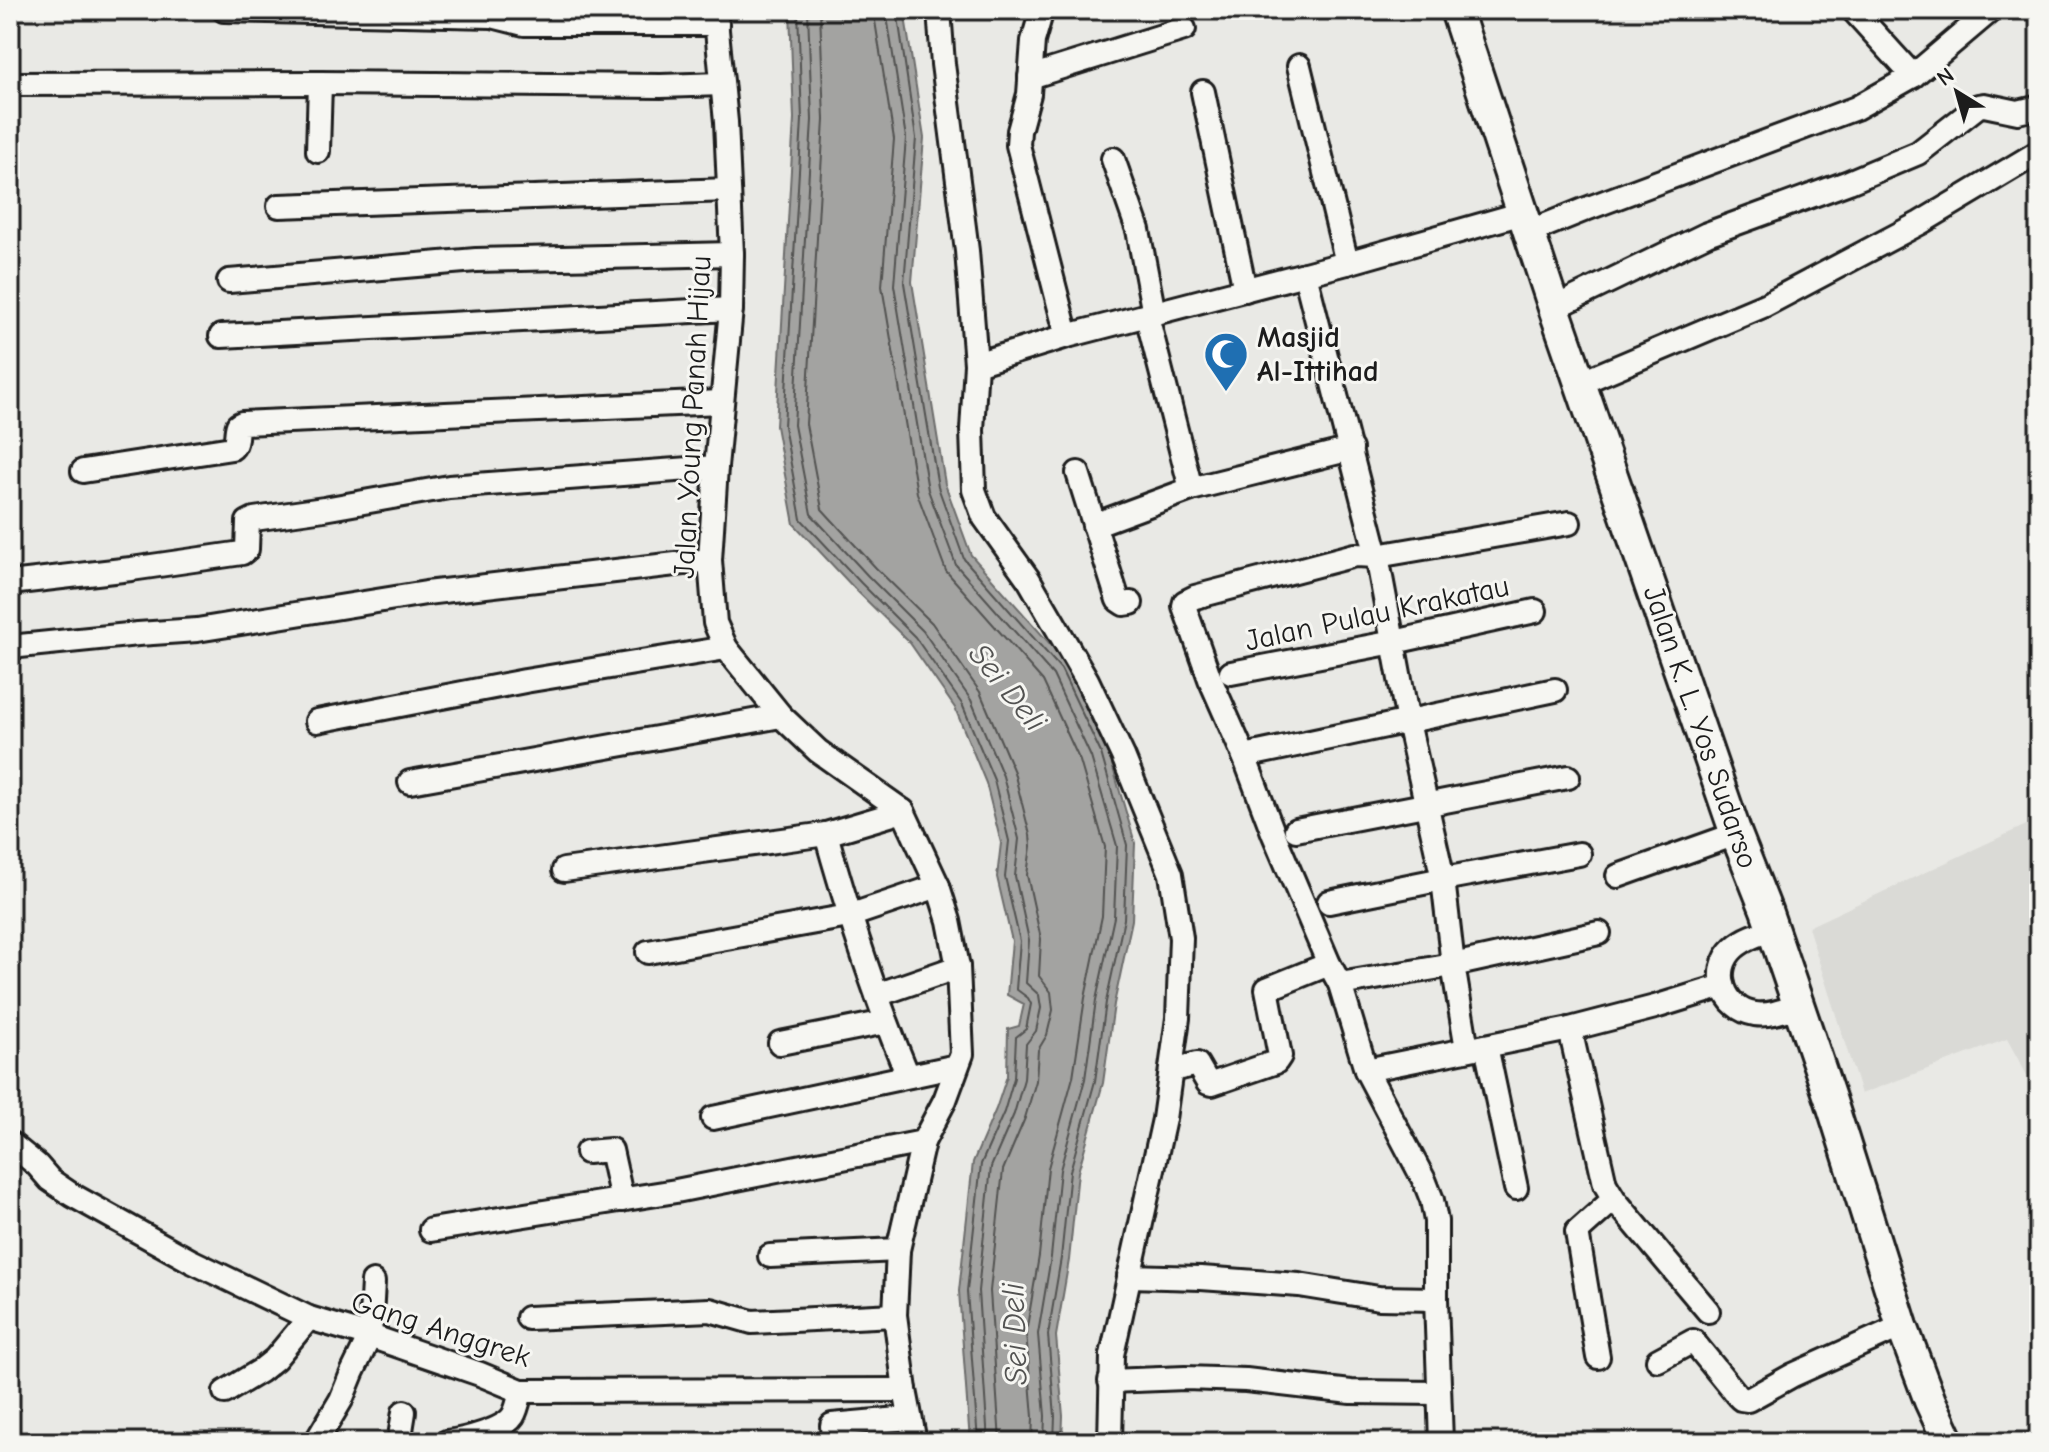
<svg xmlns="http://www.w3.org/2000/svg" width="2049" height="1452" font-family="'Comic Neue',sans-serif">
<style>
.built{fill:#dadad6}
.water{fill:#a3a3a1;stroke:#6d6d6c;stroke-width:2}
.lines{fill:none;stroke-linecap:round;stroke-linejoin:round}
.shore{stroke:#525251;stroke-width:2}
.minor-casing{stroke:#1c1c1c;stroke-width:28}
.highway-casing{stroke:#1c1c1c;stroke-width:36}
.minor{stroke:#f6f6f2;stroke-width:22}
.highway{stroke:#f6f6f2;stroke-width:30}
.labels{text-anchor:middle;stroke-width:6;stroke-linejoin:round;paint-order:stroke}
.poi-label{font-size:30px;font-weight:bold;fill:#1c1c1c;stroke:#f6f6f2;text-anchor:start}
.street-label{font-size:30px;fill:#1c1c1c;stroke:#f6f6f2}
.water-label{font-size:32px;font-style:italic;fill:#525251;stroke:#f6f6f2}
</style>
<rect width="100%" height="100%" fill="#e9e9e5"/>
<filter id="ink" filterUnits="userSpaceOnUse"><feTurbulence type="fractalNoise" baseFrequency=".0125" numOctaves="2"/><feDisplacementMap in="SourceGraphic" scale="16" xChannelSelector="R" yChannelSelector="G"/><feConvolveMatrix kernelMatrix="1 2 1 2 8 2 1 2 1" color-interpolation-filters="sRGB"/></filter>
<g filter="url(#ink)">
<!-- built -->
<polygon class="built" points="2039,819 2039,1097 2007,1039 1861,1094 1808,927"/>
<!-- water -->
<polygon class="water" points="790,10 904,10 924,138 912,282 945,484 971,555 1068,664 1108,751 1135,843 1132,920 1114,1004 1103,1083 1078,1172 1069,1260 1056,1336 1063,1416 1062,1442 970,1442 959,1291 973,1162 996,1109 1007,1076 1008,1029 1019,1026 1024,1004 1007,995 1012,941 997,877 1001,843 986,783 955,708 910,643 855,589 794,524 776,426 794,119"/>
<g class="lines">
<!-- shore -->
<g class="shore">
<polyline points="798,10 802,120 784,426 801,519 861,583 915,637 962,704 994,780 1009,841 1005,877 1020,941 1016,989 1028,998 1031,1004 1026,1029 1016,1037 1014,1078 1004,1112 981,1164 967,1291 978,1442"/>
<polyline points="808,10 812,120 794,425 811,514 868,576 923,631 971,700 1003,776 1019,839 1015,876 1029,940 1026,983 1039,995 1041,1008 1036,1031 1026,1044 1024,1079 1014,1114 991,1167 978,1291 988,1442"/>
<polyline points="820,10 824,120 806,424 822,509 876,568 932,623 980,692 1014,772 1030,835 1031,846 1027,875 1041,939 1039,976 1051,992 1053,1010 1047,1035 1038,1050 1036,1081 1025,1118 1003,1170 990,1291 1000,1442"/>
<polyline points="874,10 875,21 894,139 882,286 917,493 946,571 1043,681 1080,761 1105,847 1102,916 1085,998 1073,1077 1048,1168 1039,1256 1026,1333 1033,1417 1032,1442"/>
<polyline points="886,10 906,138 894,285 928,490 956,565 1053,675 1091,757 1117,846 1114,917 1096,1000 1085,1079 1060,1170 1051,1257 1038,1334 1045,1416 1044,1442"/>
<polyline points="897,10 916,138 904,283 938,487 964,559 1061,669 1101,753 1127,845 1124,919 1106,1002 1095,1081 1070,1171 1061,1258 1048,1335 1055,1416 1054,1442"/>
</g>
<!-- minor casing -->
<g class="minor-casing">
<g id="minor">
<polyline points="224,10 492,16 524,24 717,24"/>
<polyline points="715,10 726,122 732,254 731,309 716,467 710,560 715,623 726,648 781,716 818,751 903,811 938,886 949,921 958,967 962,1054 945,1100 923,1142 898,1250 895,1315 905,1390 915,1442"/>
<polyline points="939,10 943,64 967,251 976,364 972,430 974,490 984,517 1029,580 1087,680 1123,756 1171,874 1181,938 1178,1018 1164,1119 1112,1355 1110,1442"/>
<polyline points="1042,10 1033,41 1029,94 1019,131 1018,145 1067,336"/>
<polyline points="1853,10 1913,76"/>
<polyline points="1299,66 1347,263"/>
<polyline points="1030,77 1184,29"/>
<polyline points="10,84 320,83 661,86 722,84"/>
<polyline points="1203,92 1245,290"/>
<polyline points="318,151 320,83"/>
<polyline points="1113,159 1138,230 1154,314"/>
<polyline points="279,206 729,190"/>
<polyline points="1529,232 1586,209 1856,108 1913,76 1991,10"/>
<polyline points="1305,274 1377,556 1408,722 1443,879 1453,965 1467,1049"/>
<polyline points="229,281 476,260 732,254"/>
<polyline points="1554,308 1707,234 1849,182 1918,153 1978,106 1984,105 2018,112 2039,107"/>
<polyline points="1147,316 1191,489"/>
<polyline points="221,336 731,309"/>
<polyline points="976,364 1067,336 1347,263 1523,213"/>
<polyline points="1580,383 1765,305 1920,223 2037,153"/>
<path d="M83,471l149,-23c6,-6 3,-15 6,-23l4,-2 479,-21"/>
<polyline points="1078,473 1118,600 1124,604 1131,603"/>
<polyline points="1094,525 1191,489 1351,449"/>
<polyline points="10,583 131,569 242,553 247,549 248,522 254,519 324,509 449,487 716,467"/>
<polyline points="10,647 138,634 197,630 426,593 710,560"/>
<polyline points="1231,673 1394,642 1535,611"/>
<polyline points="317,721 525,681 726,648"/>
<polyline points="1244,756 1555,690"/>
<polyline points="410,782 781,716"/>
<polyline points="1296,830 1568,777"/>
<path d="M826,834c23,82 49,163 82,242"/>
<polyline points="564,870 826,834 903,811"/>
<polyline points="1618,876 1736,834"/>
<polyline points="1329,902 1443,879 1579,854"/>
<path d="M1773,930c-14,4 -28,8 -39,18 -24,22 -10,62 21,66 15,2 30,-4 43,-8"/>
<polyline points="648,952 849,916 938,886"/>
<polyline points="1340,984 1453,965 1599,933"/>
<polyline points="877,995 958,967"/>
<polyline points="1570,1029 1605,1184 1614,1199 1708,1311"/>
<polyline points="780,1043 886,1022"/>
<polyline points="1486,1046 1516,1188"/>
<polyline points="1172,1070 1197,1064 1208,1083 1212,1084 1276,1062 1280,1056 1267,989 1329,964"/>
<polyline points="1366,1070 1570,1029 1655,1007 1723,986"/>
<polyline points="713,1118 957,1066"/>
<polyline points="10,1143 37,1165 50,1180 72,1195 191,1261 309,1318 370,1336 480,1374 521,1391 905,1390"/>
<polyline points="587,1152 611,1150 622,1200"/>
<polyline points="431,1230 676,1191 923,1142"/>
<polyline points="770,1256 898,1250"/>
<polyline points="1129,1276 1201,1278 1299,1285 1379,1298 1436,1299"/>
<polyline points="528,1318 710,1310 752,1322 895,1315"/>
<polyline points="1598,1357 1577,1232 1614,1199"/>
<polyline points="1658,1360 1693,1341 1737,1395 1741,1399 1748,1400 1793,1375 1902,1326"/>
<polyline points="1110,1381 1185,1378 1246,1380 1351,1392 1439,1393"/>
<polyline points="225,1392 260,1371 275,1359 309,1318"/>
<polyline points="316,1442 341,1400 352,1373 370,1336 373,1282"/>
<polyline points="402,1442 400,1437 404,1412"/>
<path d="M447,1442c17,-2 57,-12 66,-26 4,-6 6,-17 8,-25"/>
<polyline points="833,1442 832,1425 910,1418"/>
<polyline points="1441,1442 1436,1299 1436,1221 1432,1200 1425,1182 1366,1070 1340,984 1329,964 1274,835 1244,756 1210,679 1184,606 1185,602 1195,597 1355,555 1377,556 1569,523"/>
</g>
</g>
<!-- highway casing -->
<g class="highway-casing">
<polyline id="highway" points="1456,10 1554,308 1684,683 1736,834 1766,910 1830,1098 1902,1326 1930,1401 1949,1442"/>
</g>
<!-- minor -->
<use href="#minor" class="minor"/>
<!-- highway -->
<use href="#highway" class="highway"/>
</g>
</g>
<!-- icons -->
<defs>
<g id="mosque-pin" transform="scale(2.3)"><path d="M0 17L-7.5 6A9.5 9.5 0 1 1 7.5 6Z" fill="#1f6fb2" stroke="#f6f6f2"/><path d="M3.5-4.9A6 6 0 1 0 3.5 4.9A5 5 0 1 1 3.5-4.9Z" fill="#fff"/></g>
</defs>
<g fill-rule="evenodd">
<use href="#mosque-pin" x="1226" y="354"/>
</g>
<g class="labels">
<!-- poi labels -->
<g class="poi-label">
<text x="1257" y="347">Masjid<tspan x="1257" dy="34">Al-Ittihad</tspan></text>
</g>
<!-- street labels -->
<g class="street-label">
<text transform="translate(692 417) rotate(-87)" y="10">Jalan Young Panah Hijau</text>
<text transform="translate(1377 613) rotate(-12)" y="10">Jalan Pulau Krakatau</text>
<text transform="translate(1701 727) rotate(71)" y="10">Jalan K. L. Yos Sudarso</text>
<text transform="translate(441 1329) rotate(18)" y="10">Gang Anggrek</text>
</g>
<!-- water labels -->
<g class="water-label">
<text transform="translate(1008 687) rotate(51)" y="11">Sei Deli</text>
<text transform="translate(1014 1334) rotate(-92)" y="11">Sei Deli</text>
</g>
</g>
<!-- margin -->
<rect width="2049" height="1452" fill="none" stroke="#f6f6f2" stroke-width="40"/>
<rect x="20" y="20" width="2009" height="1412" fill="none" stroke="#1c1c1c" stroke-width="3" filter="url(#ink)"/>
<!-- north arrow -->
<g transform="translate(1957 92) rotate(323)" stroke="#f6f6f2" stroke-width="6" paint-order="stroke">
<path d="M0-6L14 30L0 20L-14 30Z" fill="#1c1c1c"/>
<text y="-12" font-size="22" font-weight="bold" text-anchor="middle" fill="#1c1c1c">N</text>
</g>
</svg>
